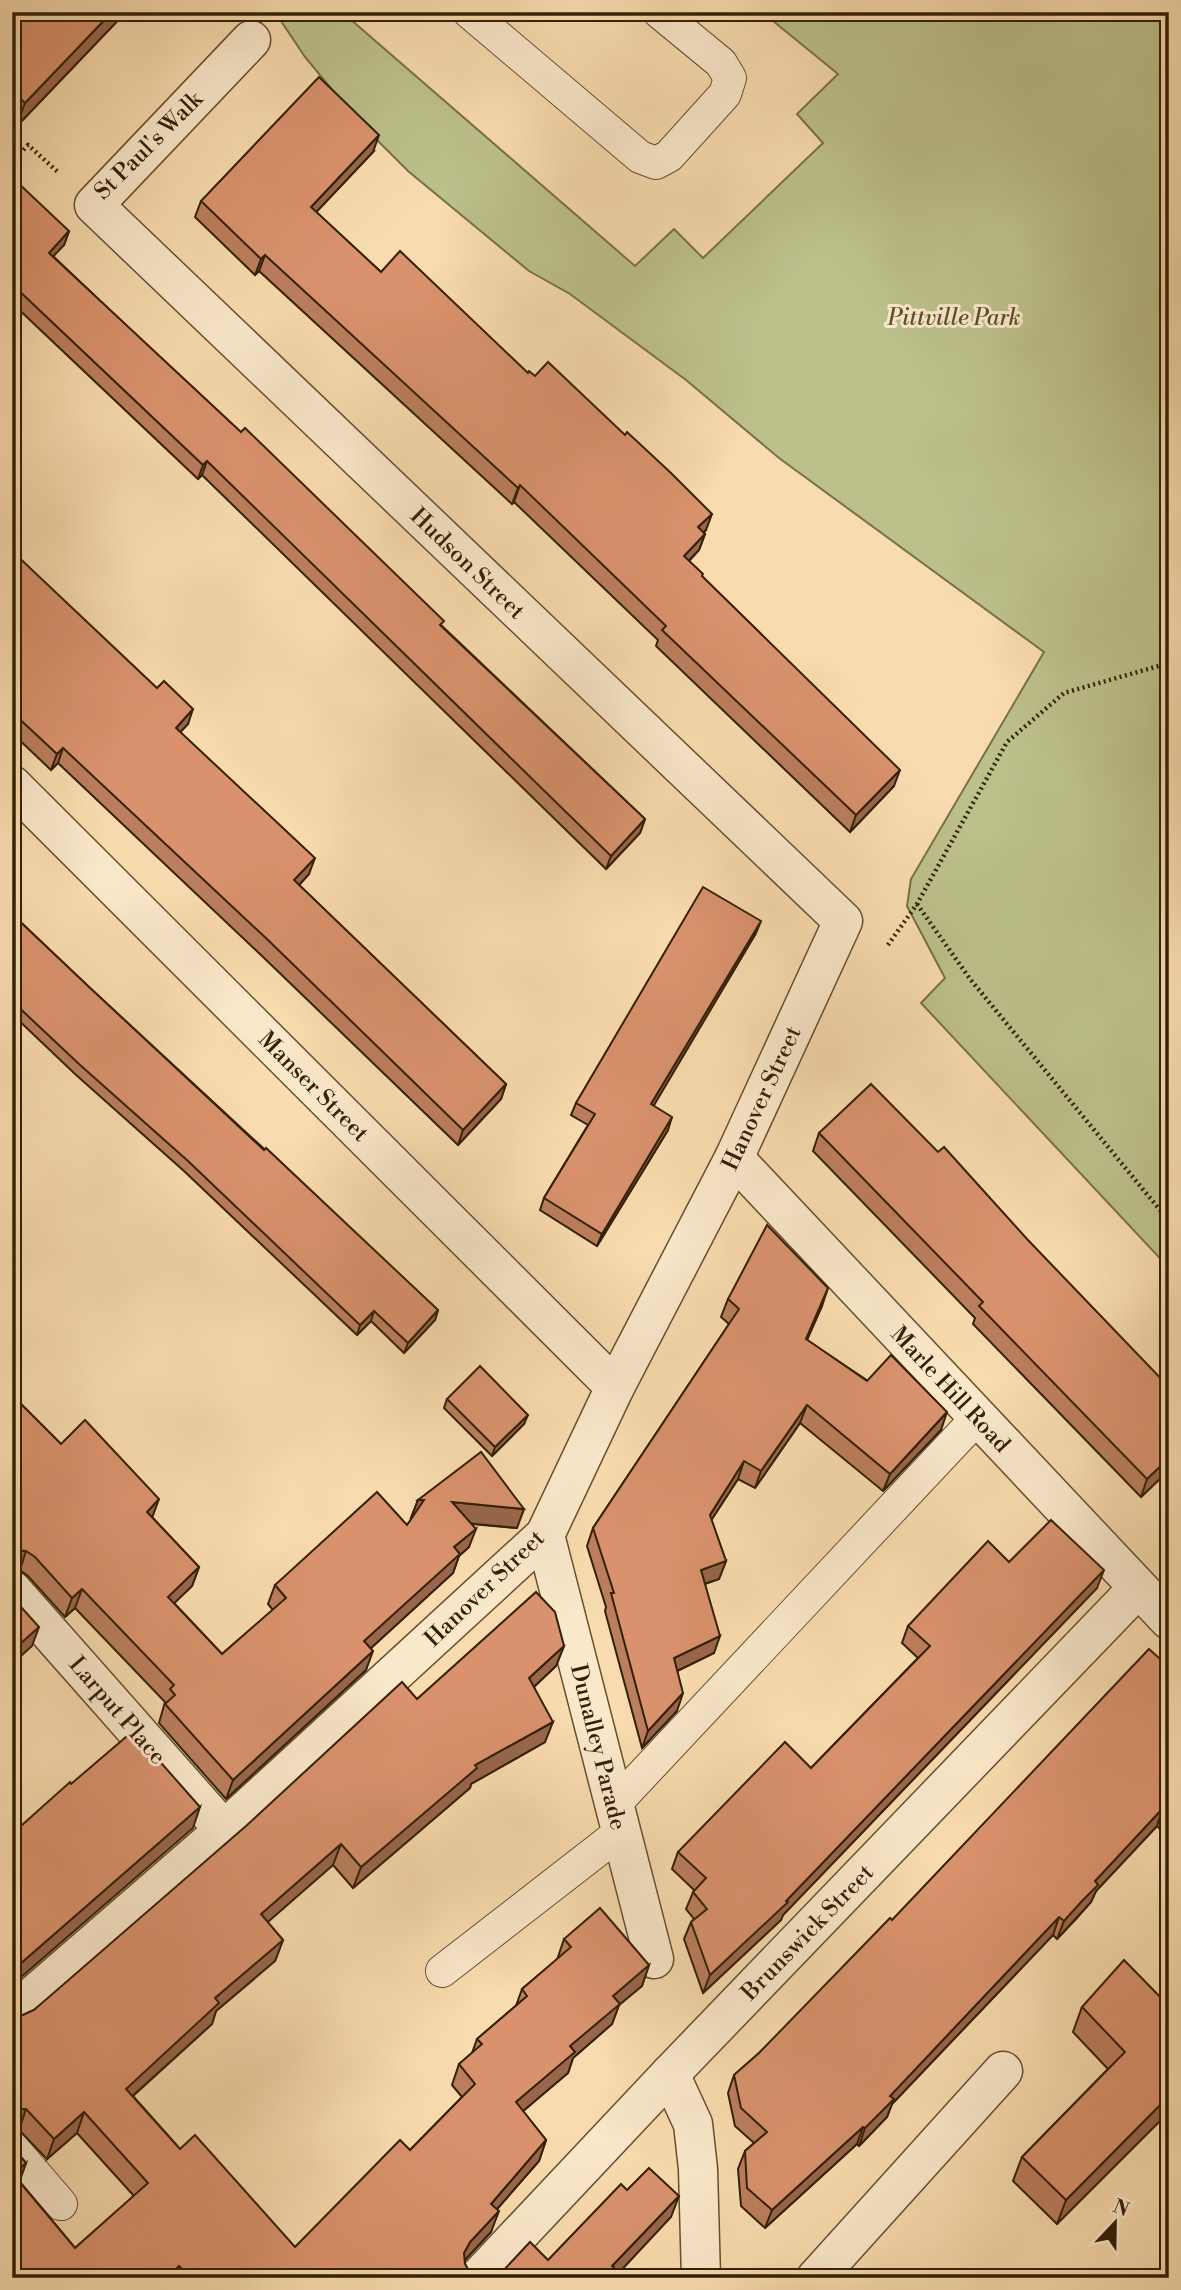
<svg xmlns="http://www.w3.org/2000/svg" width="1181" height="2290" font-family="'Libre Bodoni',serif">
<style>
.green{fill:#bcc08b;stroke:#787048;stroke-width:2}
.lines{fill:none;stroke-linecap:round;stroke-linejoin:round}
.service-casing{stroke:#654f30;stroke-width:34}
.minor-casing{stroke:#654f30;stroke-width:41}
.path{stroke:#342006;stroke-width:4.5;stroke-dasharray:2 3.5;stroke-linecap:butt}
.service{stroke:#fae8ca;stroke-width:32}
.minor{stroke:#fae8ca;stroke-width:38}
.wall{fill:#bb7e5e;stroke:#342006;stroke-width:2}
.shaded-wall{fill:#98664c;stroke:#342006;stroke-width:2}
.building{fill:#d9926d;stroke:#342006;stroke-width:2}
.labels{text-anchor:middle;stroke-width:6;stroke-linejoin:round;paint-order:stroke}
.street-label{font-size:23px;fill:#342006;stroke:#fae8ca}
.park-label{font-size:23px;font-style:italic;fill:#5d502e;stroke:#fae8ca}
</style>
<rect width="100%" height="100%" fill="#f8dbae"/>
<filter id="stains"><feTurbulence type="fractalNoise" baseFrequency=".00286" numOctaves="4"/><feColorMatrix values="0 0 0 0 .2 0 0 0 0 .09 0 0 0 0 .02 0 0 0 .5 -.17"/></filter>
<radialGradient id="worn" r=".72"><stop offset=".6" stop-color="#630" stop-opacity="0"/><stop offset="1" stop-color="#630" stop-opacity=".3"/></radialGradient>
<!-- green -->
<polygon class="green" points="275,12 342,12 635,266 674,229 703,258 823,143 797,114 838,74 762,12 1169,12 1169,1268 921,1003 945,978 907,906 911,879 1044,652 779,458 686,380 570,294 529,271 408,171 358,121 305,57"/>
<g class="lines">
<!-- service casing -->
<g class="service-casing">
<g id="service">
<polyline points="469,12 640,157 656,163 669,156 725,94 730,78 721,63 659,12"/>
<polyline points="614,1805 978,1417"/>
<polyline points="442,1971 621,1832"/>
<polyline points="12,2147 61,2204"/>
</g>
</g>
<!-- minor casing -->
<g class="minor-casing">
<g id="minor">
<polyline points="12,785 615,1387"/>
<polyline points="734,1158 1169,1620"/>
<polyline points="545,1535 654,1959"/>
<polyline points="12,1590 224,1830"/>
<polyline points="12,2014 224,1830 545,1535 615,1387 734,1158 843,921 94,205 251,40"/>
<polyline points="670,2074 693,2124 698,2169 701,2278"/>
<polyline points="478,2278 670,2074 1138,1588"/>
<polyline points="816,2278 1003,2071"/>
</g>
</g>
<!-- path -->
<g class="path">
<polyline points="12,162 28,145 59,173"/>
<polyline points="917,904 970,979 1169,1221"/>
<polyline points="888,945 917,904 1007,742 1064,693 1169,663"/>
</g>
<!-- service -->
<use href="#service" class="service"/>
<!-- minor -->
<use href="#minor" class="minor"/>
</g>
<!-- wall -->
<g class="wall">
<polygon points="12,12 126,12 16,127 12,123"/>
<polygon points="373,152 316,212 381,272 528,373 706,530 704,532 705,534 699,550 689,561 702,577 894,786 850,832 656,646 658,640 514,502 512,504 259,271 255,275 195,217 201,201"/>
<polygon points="12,185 69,231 64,245 53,256 645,819 640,833 606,869 202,475 198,479 12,303"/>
<polygon points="12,551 188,724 180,732 309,874 299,885 506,1084 501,1099 458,1145 262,956 58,763 51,770 12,733"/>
<polygon points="12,914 89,987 438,1310 435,1320 404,1353 371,1321 357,1335 184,1171 75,1074 12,1014"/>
<polygon points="756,933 653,1106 668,1130 597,1246 540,1210 544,1198 588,1125 571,1115 576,1103"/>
<polygon points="819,1133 1169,1470 1141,1497 973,1324 975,1318 813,1151"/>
<polygon points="728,1299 822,1306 807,1340 941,1430 883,1491 800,1423 755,1488 738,1479 711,1520 726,1561 719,1579 705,1584 714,1653 677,1671 677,1711 642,1748 605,1611 606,1607 587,1546 593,1528 729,1324 721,1317"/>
<polygon points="12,1395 61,1444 152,1517 199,1567 192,1586 174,1603 222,1654 273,1610 268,1604 275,1585 407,1525 412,1519 411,1518 418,1500 517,1528 472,1524 469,1547 459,1556 453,1573 371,1648 366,1670 226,1799 159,1723 165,1702 75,1608 65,1617 28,1576 20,1570 12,1569"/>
<polygon points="447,1399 524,1424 492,1456 444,1408"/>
<polygon points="1009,1562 1097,1588 783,1915 781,1920 703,1993 684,1939 691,1922 694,1919 686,1909 694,1890 672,1869 678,1852 811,1768 918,1658 902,1643 908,1626"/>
<polygon points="564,1646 556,1666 534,1687 545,1742 471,1784 470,1788 353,1888 333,1865 267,1922 283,1940 275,1961 216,2011 212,2024 133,2096 180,2149 295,2247 410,2150 462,2097 452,2085 459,2064 472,2053 477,2039 516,2006 522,1989 557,1960 564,1939 649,1965 642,1986 619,2005 612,2024 573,2058 568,2073 523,2111 546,2140 539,2161 497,2209 491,2232 465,2260 465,2264 470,2273 479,2278 12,2278 12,2146 26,2163 19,2181 75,2248 134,2196 77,2133 47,2159 19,2130 23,2015 34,2010 417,1699"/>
<polygon points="1169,1667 1169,1838 1157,1826 1096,1891 1091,1902 1076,1919 1057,1939 1053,1935 892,2104 887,2117 859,2146 857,2144 765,2228 741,2206 738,2169 745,2151 754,2143 735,2126 728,2093 734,2075 759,2053 892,1920"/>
<polygon points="1169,2006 1057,2224 1013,2181 1022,2157 1108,2069 1073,2032 1082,2007"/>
</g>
<!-- shaded-wall -->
<g class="shaded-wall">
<polygon points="112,12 126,12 16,127 25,103"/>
<polygon points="379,135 373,152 305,224 311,207"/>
<polygon points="69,231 64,245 44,266 49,253"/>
<polygon points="265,255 259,271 255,275 261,259"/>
<polygon points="207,461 202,475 198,479 203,465"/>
<polygon points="520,485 514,502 512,504 518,488"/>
<polygon points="712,514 706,530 693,543 698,527"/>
<polygon points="705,534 699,550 678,572 684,556"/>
<polygon points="193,709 188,724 170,743 176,728"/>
<polygon points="63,748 58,763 51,770 57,754"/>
<polygon points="900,770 894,786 850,832 856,815"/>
<polygon points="645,819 640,833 606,869 611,856"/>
<polygon points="315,858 309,874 289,896 294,880"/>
<polygon points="761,921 756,933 647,1117 651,1104"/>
<polygon points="506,1084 501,1099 458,1145 463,1130"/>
<polygon points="672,1117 668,1130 597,1246 602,1234"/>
<polygon points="828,1288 822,1306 799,1357 806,1339"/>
<polygon points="438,1310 435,1320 404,1353 408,1343"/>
<polygon points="374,1311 371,1321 357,1335 360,1325"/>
<polygon points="807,1405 800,1423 755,1488 761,1471"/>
<polygon points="947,1412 941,1430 883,1491 890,1474"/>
<polygon points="528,1415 524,1424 492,1456 495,1447"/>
<polygon points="1169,1458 1169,1470 1141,1497 1147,1479"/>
<polygon points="744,1461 738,1479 703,1533 710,1515"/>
<polygon points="159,1499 152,1518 147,1512"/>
<polygon points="418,1500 424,1500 418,1519 411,1518"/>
<polygon points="452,1502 524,1509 517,1528 445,1521"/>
<polygon points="476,1529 469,1547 459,1556 453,1573 358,1660 364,1641 454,1547"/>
<polygon points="15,1550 26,1551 20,1570 12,1569 12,1551"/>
<polygon points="726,1561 719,1579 695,1587 701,1570"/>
<polygon points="199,1567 192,1586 161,1616 168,1597"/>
<polygon points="1104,1570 1097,1588 783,1915 781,1920 703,1993 710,1975 786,1901"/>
<polygon points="82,1589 75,1608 65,1617 72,1598"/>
<polygon points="39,1627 32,1646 12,1664 12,1651"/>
<polygon points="720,1636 714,1653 667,1676 674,1658"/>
<polygon points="564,1646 556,1666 522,1698 529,1678"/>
<polygon points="373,1651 366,1670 226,1799 233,1780"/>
<polygon points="683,1693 677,1711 642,1748 648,1731"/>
<polygon points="553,1722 545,1742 471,1784 470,1788 353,1888 361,1867 475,1765"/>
<polygon points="200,1807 193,1828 12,1985 12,1971"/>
<polygon points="1163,1808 1157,1826 1096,1891 1091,1902 1057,1939 1064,1921 1095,1881"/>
<polygon points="341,1844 333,1865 253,1935 261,1914"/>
<polygon points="1059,1917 1053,1935 892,2104 887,2117 859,2146 865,2128 890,2096"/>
<polygon points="283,1940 275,1961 216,2011 212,2024 118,2109 126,2089 215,1998"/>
<polygon points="649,1965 642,1986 619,2005 612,2024 573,2058 568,2073 509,2123 516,2102 570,2046 613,1996"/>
<polygon points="1169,2096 1169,2112 1057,2224 1066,2200"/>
<polygon points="15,2109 26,2109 19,2130 12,2129 12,2110"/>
<polygon points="84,2112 77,2133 47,2159 54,2139"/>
<polygon points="863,2127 857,2144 765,2228 772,2210"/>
<polygon points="546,2140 539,2161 484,2224 491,2204"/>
<polygon points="26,2163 19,2183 13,2174"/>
<polygon points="679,2196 671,2217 614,2278 612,2266"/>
<polygon points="499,2211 491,2232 462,2263 464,2253 470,2242"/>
<polygon points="179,2266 175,2278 167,2278"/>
</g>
<!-- building -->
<g class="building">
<polygon points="12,12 112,12 25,103 12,91"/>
<polygon points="319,77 379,135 311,207 381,272 400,251 528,373 529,371 535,376 548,362 625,435 627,432 671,473 712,514 698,527 705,534 684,556 703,574 702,576 900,770 856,815 662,630 666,626 520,485 518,488 265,255 261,259 201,201"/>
<polygon points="16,181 69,231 49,253 241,432 245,428 444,621 440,625 645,819 611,856 207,461 203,465 16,288 12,292 12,185"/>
<polygon points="12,551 157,688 164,681 193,709 176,728 315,858 294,880 506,1084 463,1130 268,940 63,748 57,754 12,712"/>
<polygon points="703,887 761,921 651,1104 672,1117 602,1234 544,1198 595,1114 576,1103"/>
<polygon points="12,914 89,987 264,1150 266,1148 438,1310 408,1343 374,1311 360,1325 188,1161 79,1064 12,1001"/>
<polygon points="871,1084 938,1152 944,1147 1027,1239 1169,1387 1169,1458 1147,1479 979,1306 983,1302 819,1133"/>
<polygon points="767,1225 828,1288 806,1339 867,1381 891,1355 947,1412 890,1474 807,1405 761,1471 744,1461 710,1515 726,1561 701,1570 720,1636 674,1658 683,1693 648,1731 611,1593 614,1593 593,1528 739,1309 728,1299"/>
<polygon points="480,1366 528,1415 495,1447 447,1399"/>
<polygon points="12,1395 61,1444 85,1420 159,1499 147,1512 199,1567 168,1597 222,1654 286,1598 275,1585 377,1492 407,1525 424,1500 418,1500 481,1452 524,1509 452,1502 476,1529 454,1547 460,1554 364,1641 373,1651 233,1780 165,1704 175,1695 170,1689 174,1685 82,1589 72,1598 35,1557 26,1551 15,1550 12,1551 12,1547 21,1539 12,1520"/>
<polygon points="1051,1520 1104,1570 786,1901 788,1902 710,1975 691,1922 707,1909 693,1892 706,1878 678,1852 785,1742 811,1768 930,1646 908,1626 988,1541 1009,1562"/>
<polygon points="536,1592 555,1612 564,1646 529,1678 553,1722 475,1765 477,1768 361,1867 341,1844 261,1914 283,1940 215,1998 219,2003 126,2089 180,2149 195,2135 295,2247 400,2140 410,2150 475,2084 459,2064 482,2044 477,2039 527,1996 522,1989 571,1947 564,1939 600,1908 649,1965 613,1996 620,2004 570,2046 575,2052 516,2102 546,2140 491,2204 499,2211 470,2242 464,2253 465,2264 470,2273 479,2278 426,2278 422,2274 419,2278 191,2278 179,2266 167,2278 12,2278 12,2146 26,2163 13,2174 75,2248 148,2183 84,2112 54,2139 26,2109 15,2109 12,2110 12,2014 23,2015 34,2010 246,1826 402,1682 417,1699"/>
<polygon points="12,1597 39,1627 12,1651"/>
<polygon points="1149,1649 1169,1667 1169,1814 1163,1808 1095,1881 1098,1885 1082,1901 1064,1921 1059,1917 890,2096 894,2099 865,2128 863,2127 772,2210 747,2188 745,2151 767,2132 741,2108 734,2075 759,2053 890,1918 892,1920"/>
<polygon points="133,1731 200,1807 12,1971 12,1834 70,1782 71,1784"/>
<polygon points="1124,1960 1169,2006 1169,2096 1066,2200 1022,2157 1125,2052 1082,2007"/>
<polygon points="649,2168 679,2196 612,2266 625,2278 492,2278 501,2273 530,2242 548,2260 621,2184 627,2190"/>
</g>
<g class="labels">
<!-- street labels -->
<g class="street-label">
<text transform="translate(148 145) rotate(-45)" y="8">St Paul's Walk</text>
<text transform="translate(468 563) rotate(44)" y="8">Hudson Street</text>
<text transform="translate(314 1086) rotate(45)" y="8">Manser Street</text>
<text transform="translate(761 1098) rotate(-65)" y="8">Hanover Street</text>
<text transform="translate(951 1389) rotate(47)" y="8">Marle Hill Road</text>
<text transform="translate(484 1588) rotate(-44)" y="8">Hanover Street</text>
<text transform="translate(118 1710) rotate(49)" y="8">Larput Place</text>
<text transform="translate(599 1747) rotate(76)" y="8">Dunalley Parade</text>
<text transform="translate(807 1932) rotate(-46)" y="8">Brunswick Street</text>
</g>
<!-- park labels -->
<g class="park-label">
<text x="954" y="325">Pittville Park</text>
</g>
</g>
<!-- margin -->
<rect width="1181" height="2290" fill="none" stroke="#f8dbae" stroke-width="42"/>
<rect x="14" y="14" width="1153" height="2262" fill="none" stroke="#342006" stroke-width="3.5"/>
<rect x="21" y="21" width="1139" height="2248" fill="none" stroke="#342006" stroke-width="2"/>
<!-- north arrow -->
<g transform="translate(1115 2223) rotate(22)" stroke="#fae8ca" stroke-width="5" paint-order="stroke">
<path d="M0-5L12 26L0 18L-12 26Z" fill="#342006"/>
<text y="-10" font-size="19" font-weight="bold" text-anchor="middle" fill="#342006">N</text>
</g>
<rect width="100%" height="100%" filter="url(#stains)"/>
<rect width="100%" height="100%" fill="url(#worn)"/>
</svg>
